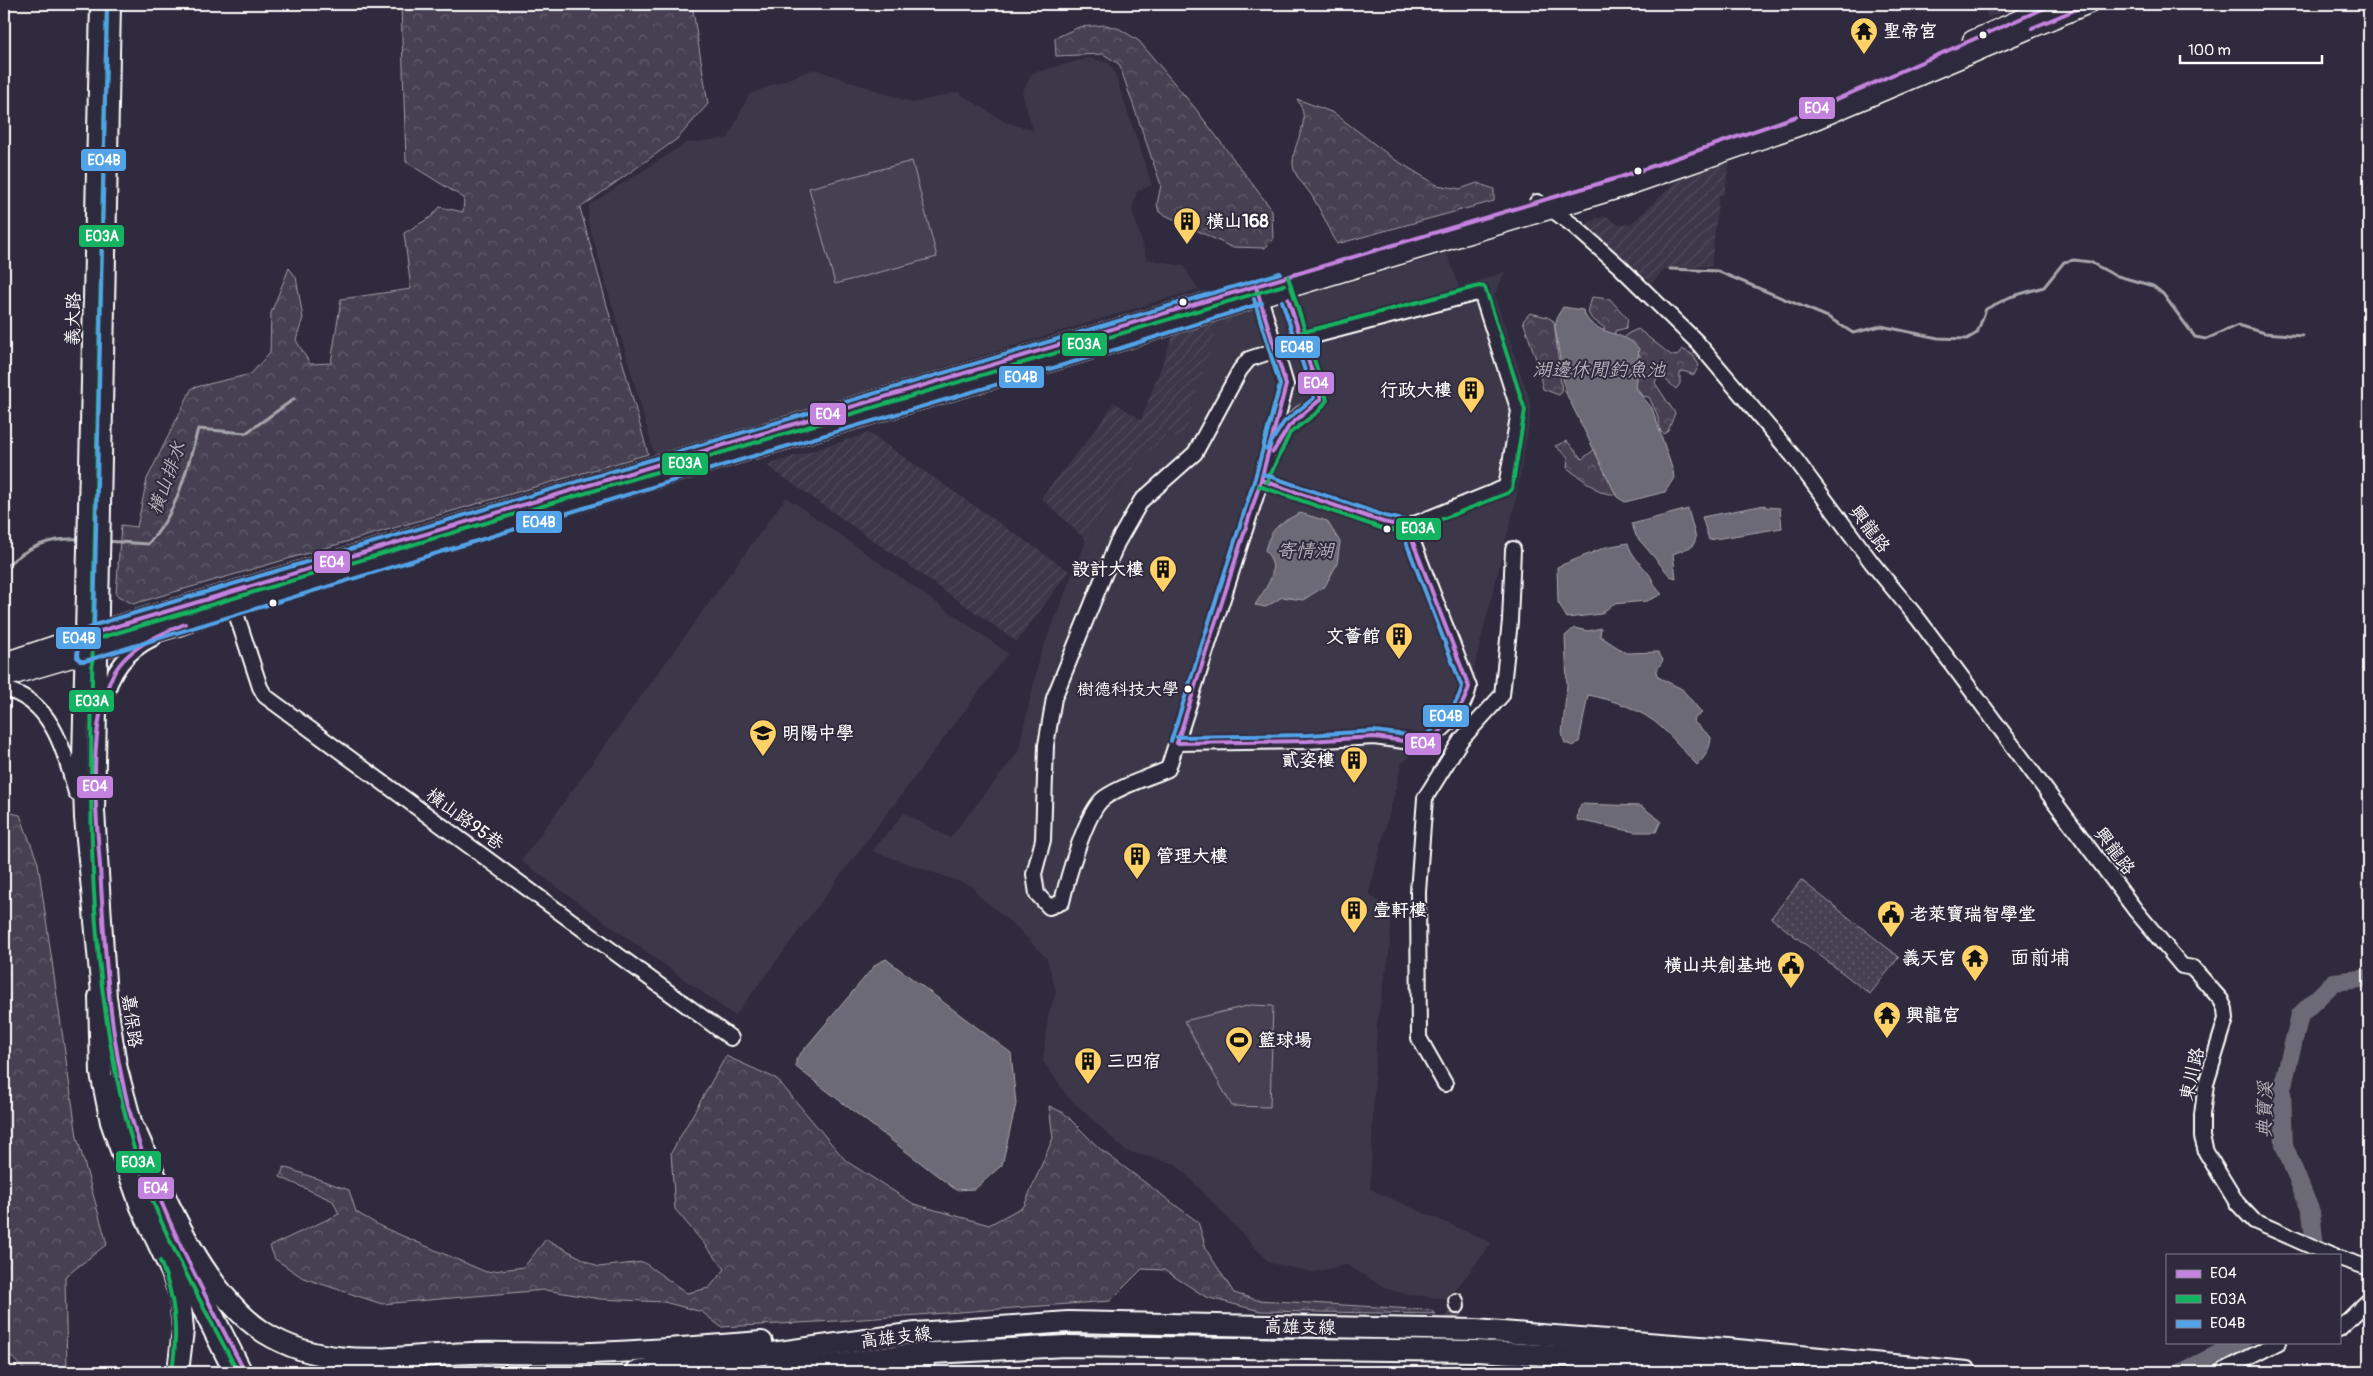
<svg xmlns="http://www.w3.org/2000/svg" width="2373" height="1376" font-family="Pangolin,'LXGW WenKai TC',sans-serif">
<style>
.built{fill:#3c3749}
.industrial{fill:url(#industrial-furrows)}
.grass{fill:url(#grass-dots);stroke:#a2a0a8}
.forest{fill:url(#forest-crowns);stroke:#a2a0a8}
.pitch{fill:#464152;stroke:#a2a0a8}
.water{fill:#6d6a77;stroke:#a7a6ad}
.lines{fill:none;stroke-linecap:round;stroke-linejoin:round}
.stream{stroke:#a7a6ad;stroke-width:3}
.river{stroke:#6d6a77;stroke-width:18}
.minor-tunnel{stroke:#443f50;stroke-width:14;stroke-dasharray:14 7;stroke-linecap:butt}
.minor-casing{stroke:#fff;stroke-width:18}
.major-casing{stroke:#fff;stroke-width:21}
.highway-casing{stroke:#fff;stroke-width:24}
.minor{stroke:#2f2a3d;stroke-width:14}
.major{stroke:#2f2a3d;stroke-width:18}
.highway{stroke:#2f2a3d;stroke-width:20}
.bus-1-casing{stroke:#2f2a3d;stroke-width:8}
.bus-2-casing{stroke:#2f2a3d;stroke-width:8}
.bus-3-casing{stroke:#2f2a3d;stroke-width:8}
.bus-1{stroke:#c483df;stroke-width:4}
.bus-2{stroke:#13b361;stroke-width:4}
.bus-3{stroke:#53a3e8;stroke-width:4}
.bus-dot{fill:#fff;stroke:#2f2a3d;stroke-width:2}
.labels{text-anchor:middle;stroke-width:4;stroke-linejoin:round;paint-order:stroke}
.bus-label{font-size:17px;fill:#fff;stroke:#2f2a3d;text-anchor:end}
.poi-label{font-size:18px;font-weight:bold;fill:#fff;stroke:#2f2a3d;text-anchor:start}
.street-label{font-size:18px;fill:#fff;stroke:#2f2a3d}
.water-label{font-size:19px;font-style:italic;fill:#b6b4bb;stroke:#2f2a3d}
.quarter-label{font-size:20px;fill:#fff;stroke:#2f2a3d}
.line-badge{stroke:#2f2a3d;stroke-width:2}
.badge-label{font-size:14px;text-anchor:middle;font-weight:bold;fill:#fff}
</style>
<defs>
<pattern id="industrial-furrows" width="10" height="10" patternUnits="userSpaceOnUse" patternTransform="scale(1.25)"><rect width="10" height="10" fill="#3c3749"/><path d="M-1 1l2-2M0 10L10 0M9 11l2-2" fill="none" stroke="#504b5b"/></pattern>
<pattern id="grass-dots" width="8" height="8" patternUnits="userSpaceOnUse" patternTransform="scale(1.25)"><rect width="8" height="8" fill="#464152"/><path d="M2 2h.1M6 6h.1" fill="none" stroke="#625e6c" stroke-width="1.8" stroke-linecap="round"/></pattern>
<pattern id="forest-crowns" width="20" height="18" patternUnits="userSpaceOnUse" patternTransform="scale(1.25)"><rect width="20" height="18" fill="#464152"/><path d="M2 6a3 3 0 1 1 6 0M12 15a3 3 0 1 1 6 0" fill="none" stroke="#625e6c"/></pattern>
</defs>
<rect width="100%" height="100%" fill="#2f2a3d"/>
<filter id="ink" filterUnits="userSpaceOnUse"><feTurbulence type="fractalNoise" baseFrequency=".02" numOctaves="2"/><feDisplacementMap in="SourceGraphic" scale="10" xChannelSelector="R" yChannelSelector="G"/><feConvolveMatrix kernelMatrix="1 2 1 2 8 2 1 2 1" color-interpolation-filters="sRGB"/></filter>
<g filter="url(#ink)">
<!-- built -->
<g class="built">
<polygon points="1983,4 2020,4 1988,18"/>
<polygon points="1089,58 1108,63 1114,71 1152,185 1137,191 1132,210 1147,259 1184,266 1198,289 655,456 588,221 589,205 686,143 728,138 749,94 814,69 913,103 958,92 1005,122 1033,130 1022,92 1032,73"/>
<polygon points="1447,253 1459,287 1505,272 1494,295 1532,407 1515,504 1473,672 1451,724 1402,763 1369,893 1392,914 1389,954 1377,1024 1370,1189 1492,1243 1449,1299 1409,1295 1387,1289 1347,1265 1312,1272 1270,1263 1176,1164 1126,1151 1068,1097 1043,1061 1048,1016 1056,992 1047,959 1019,929 978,895 972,886 872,851 904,813 950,838 1018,752 1040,656 1086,540 1138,460 1168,435 1184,441 1193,402 1217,328 1230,322 1230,317"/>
<polygon points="786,497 1008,653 735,1016 521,861"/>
</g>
<!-- industrial -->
<g class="industrial">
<polygon points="1730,162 1724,195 1719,195 1711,266 1665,269 1652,283 1583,227 1597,218 1608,217 1618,225 1631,224 1680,178"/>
<polygon points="1230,317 1230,322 1217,328 1193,402 1184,442 1168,435 1138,460 1086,540 1041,498 1100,424 1114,402 1141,420 1173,335"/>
<polygon points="869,433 1069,571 1017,642 766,465"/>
</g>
<!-- grass -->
<polygon class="grass" points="1801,880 1899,957 1870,994 1771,918"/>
<!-- forest -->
<g class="forest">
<polygon points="401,4 671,4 693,10 708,104 677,139 580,208 648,454 133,604 116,595 121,525 137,527 147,479 192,388 251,374 270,352 271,313 289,268 296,277 303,318 296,340 310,364 331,363 341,299 411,289 404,233 431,217 440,207 463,212 464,198 406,162"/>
<polygon points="1106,25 1120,29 1139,41 1195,108 1272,210 1273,240 1265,248 1231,247 1159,212 1157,204 1161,185 1119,64 1103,54 1056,56 1055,38 1079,27"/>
<path d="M1297,99l37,14 60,46 43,26 23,4 17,-6 17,6v12l-157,43c-8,-16 -16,-33 -25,-48 -7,-11 -20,-21 -19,-34 1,-24 20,-39 4,-63z"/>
<polygon points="1592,297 1610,299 1628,319 1626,328 1615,331 1615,338 1601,335 1605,328 1591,318 1588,312"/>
<polygon points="1530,313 1547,317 1554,321 1562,392 1559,395 1543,389 1536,359 1523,321"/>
<polygon points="1638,329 1671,355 1677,356 1682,349 1692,354 1699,365 1694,375 1683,371 1680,373 1680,384 1676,389 1665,379 1657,377 1655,383 1675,413 1668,431 1664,434 1661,432 1657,414 1649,397 1642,396 1632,380 1634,372 1639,369 1640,355 1624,339 1627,334"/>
<polygon points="1567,441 1582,459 1595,449 1622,496 1600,492 1567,468 1568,457 1555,446"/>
<polygon points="4,811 20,815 38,863 77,1137 107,1244 65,1277 67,1367 88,1372 26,1372 4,1349"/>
<polygon points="726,1056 777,1079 846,1161 914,1204 989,1225 1024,1206 1053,1138 1049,1106 1064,1113 1100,1149 1198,1222 1207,1251 1234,1293 1257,1300 1430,1310 1436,1314 1260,1311 1206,1297 1164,1270 1142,1269 1110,1301 836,1321 721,1327 702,1312 664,1302 600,1299 545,1290 382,1304 303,1278 275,1259 270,1246 339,1214 333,1201 280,1177 284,1167 349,1190 356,1212 382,1227 486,1272 524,1267 546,1239 598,1267 643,1262 687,1293 709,1288 725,1269 675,1209 671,1153"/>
</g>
<!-- pitch -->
<g class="pitch">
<polygon points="912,161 937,257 835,284 809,188"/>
<polygon points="1251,1005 1273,1006 1270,1107 1232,1106 1184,1021"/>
</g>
<!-- water -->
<g class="water">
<path d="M1563,307l20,3c8,27 42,19 56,39l-4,39 17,20 21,63 1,7 -9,14 -40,10 -8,-5 -52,-106 -10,-64 3,-12z"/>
<polygon points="1765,505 1765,507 1780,508 1782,528 1709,540 1702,517"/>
<polygon points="1688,509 1696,538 1693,546 1673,554 1676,578 1670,576 1636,536 1632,524"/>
<path d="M1300,513l27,8 13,21 -3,22 -12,22 -22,14 -21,-3 -16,10 -11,-2c12,-20 27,-34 10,-55 7,-24 14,-26 35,-37z"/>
<path d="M1628,543c3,12 13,21 21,31 5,7 5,13 13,20l-15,7 -34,3 -12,10 -34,4 -9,-16 -1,-35 49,-20z"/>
<path d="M1574,628l14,3 13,-3 -1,8 26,17 32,-1 5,8 -7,12 2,5 24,12 20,24 -7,5 -1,4 17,15c0,10 -6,21 -14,28 -12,-12 -22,-26 -35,-37 -19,-18 -48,-28 -74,-33l-9,47 -6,4 -8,-3 -3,-8 5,-50 -2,-49z"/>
<polygon points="1581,804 1641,806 1661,821 1656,832 1635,832 1577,820 1578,811"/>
<polygon points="886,959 1011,1053 1016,1104 1002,1165 975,1189 956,1190 796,1067 796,1059 876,964"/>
</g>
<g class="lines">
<!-- stream -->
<g class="stream">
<polyline points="1670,269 1717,271 1828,317 1853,333 1881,326 1938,338 1967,339 1977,333 1986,309 2010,297 2044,287 2064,262 2074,260 2090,262 2114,275 2153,286 2163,294 2195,337 2206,339 2238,325 2265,333 2302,336"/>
<path d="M105,541l43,3c29,-30 39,-75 50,-115l48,4 48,-34"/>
<path d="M4,568c23,-21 45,-31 77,-29"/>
</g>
<!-- river -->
<g class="river">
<polyline points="2316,1255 2311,1212 2284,1145 2282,1089 2300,1015 2334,982 2369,978"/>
<polyline points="2182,1372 2242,1342"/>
</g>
<!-- minor-tunnel -->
<polyline class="minor-tunnel" points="1440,1363 1457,1306"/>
<!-- minor casing -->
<g class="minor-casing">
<g id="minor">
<polyline points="98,4 80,760 82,818 100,1004"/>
<polyline points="113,4 97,811 109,997 119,1065 139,1140"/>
<polyline points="1537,202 1551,209 1574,226 1619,266 1697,342 1793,456 1872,563 1919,620 2136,911 2182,966 2193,968 2221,1000 2225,1009 2226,1019 2206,1084 2202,1115 2202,1137 2206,1152 2237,1203 2254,1221 2331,1255"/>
<path d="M1260,297l26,88 -25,95 -93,289c-20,9 -46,16 -64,29 -18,13 -37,82 -42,104l-13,5 -12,-13 -3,-20 9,-34 3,-95 8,-47 63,-155 24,-42 54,-48 45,-83 9,-11 27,-9"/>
<path d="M1274,449c7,-14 15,-26 27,-35 7,-5 15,-7 20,-15l-36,-109"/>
<polyline points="1261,480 1383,522 1407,527 1506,487 1519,411 1481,292 1302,339"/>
<polyline points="231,598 260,687 265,696 731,1038"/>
<path d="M4,689c49,12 60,62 72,104"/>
<path d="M104,703c6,-29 22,-52 50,-65"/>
<path d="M1177,743l131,-2 66,-4 52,7c18,-16 38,-32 43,-57l-62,-160"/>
<polyline points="113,1082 131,1153"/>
<polyline points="1445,1084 1419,1038 1418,892 1425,798 1461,740 1502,695 1510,621 1513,549"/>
<polyline points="182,1248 245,1372"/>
<polyline points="2339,1258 2369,1268"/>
<polyline points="178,1265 231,1372"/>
<polyline points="1456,1301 1457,1306"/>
<polyline points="2339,1329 2369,1300"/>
<polyline points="2221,1372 2279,1342"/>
</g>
</g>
<!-- major casing -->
<g class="major-casing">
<g id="major">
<polyline points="1972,40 2054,4"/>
<polyline points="4,662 100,630 1205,302"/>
<polyline points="4,678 177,627 234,607 745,452 1119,342 1260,297 1622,188 1806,124 2089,4"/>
</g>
</g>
<!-- highway casing -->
<g class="highway-casing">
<g id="highway">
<polyline points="99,997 101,1073 111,1122 141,1207 172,1273 180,1296 183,1330 178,1372"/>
<path d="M136,1132c28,64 68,162 129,201 64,40 136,22 206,20 41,-1 81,2 121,0 57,-2 114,-7 170,-11"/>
<polyline points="635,1372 916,1333 1068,1322 1475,1330 1727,1349 1967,1372"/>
<polyline points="773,1372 914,1354 1065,1346 1476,1351 1721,1365 1784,1372"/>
<polyline points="884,1372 924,1366"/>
</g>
</g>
<!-- minor -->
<use href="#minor" class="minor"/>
<!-- major -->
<use href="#major" class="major"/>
<!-- highway -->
<use href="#highway" class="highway"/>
<!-- bus-1 casing -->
<g class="bus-1-casing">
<g id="bus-1">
<polyline points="2032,28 2089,4"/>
<polyline points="1273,452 1289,426 1321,399 1288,299"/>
<polyline points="1261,480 1383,522 1407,527"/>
<path d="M185,624c-28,11 -61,25 -74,55 -24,54 -15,129 -11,187 5,89 9,181 36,267 26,84 69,162 109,239"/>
<polyline points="84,636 1621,177 1803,114 2054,4"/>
<path d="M1177,743l131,-2 66,-4 52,7c19,-17 36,-32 43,-57l-62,-160"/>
<polyline points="1177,743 1261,480 1286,385 1256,287"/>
</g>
</g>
<!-- bus-2 casing -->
<g class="bus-2-casing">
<g id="bus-2">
<path d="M107,4c-4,192 -9,383 -13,575 -3,184 -13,371 35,551 22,86 68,164 109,242"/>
<polyline points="1257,309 1280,385 1264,444"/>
<polyline points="1267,482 1290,433 1319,411 1327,400 1288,277"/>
<polyline points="1259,486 1381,528 1407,533 1508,493 1512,489 1525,410 1485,287 1479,286 1300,333"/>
<polyline points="86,642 1284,285"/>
<path d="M160,1261c16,37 18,71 12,110"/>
</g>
</g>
<!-- bus-3 casing -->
<g class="bus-3-casing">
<g id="bus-3">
<polyline points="1262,303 1121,348 747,458 85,661 80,661 77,657 79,633 98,624 1280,273"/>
<polyline points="1267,449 1284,422 1314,398 1282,301"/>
<polyline points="1263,474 1385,516 1408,521"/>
<polyline points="94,630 107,4"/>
<path d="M1177,737l131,-2 66,-4 50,6c16,-14 32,-28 38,-50l-61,-158"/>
<polyline points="1171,741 1255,478 1280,385 1254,299"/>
</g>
</g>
<!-- bus-1 -->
<use href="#bus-1" class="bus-1"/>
<!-- bus-2 -->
<use href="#bus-2" class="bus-2"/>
<!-- bus-3 -->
<use href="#bus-3" class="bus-3"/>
</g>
</g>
<!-- icons -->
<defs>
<g id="temple-pin" transform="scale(1.4375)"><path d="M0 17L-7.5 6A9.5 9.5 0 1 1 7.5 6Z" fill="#ffd166" stroke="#2f2a3d"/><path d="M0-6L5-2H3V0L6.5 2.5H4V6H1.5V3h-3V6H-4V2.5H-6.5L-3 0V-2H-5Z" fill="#111"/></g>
<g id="building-pin" transform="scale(1.4375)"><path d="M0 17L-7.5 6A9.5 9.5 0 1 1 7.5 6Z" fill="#ffd166" stroke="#2f2a3d"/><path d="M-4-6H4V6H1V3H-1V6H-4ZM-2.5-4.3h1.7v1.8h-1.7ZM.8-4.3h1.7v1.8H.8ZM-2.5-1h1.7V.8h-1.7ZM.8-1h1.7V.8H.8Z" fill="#111"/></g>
<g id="school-pin" transform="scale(1.4375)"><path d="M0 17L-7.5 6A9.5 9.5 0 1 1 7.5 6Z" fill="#ffd166" stroke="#2f2a3d"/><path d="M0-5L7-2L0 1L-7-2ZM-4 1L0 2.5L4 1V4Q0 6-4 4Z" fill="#111"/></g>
<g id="civic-pin" transform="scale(1.4375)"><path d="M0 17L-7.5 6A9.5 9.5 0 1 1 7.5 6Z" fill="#ffd166" stroke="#2f2a3d"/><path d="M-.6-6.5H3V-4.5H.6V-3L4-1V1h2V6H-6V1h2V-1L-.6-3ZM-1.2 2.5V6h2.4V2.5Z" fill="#111"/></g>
<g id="stadium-pin" transform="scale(1.4375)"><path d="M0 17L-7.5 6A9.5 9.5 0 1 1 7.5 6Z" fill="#ffd166" stroke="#2f2a3d"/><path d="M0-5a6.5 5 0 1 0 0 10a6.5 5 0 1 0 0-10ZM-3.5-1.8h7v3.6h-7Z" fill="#111"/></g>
</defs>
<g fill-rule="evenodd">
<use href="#temple-pin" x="1864" y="31"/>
<use href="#building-pin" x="1187" y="221"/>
<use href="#building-pin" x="1471" y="390"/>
<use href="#building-pin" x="1163" y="569"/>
<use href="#building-pin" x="1399" y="636"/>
<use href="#school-pin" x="763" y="733"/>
<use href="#building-pin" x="1354" y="760"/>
<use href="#building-pin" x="1137" y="856"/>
<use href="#building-pin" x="1354" y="910"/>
<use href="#civic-pin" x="1891" y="914"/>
<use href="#temple-pin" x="1975" y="958"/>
<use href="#civic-pin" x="1791" y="965"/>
<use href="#temple-pin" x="1887" y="1015"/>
<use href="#stadium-pin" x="1239" y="1040"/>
<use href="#building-pin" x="1088" y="1061"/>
</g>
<!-- markers -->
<g class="bus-dot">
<circle cx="1983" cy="35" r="4.5"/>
<circle cx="1638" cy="171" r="4.5"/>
<circle cx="1183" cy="302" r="4.5"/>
<circle cx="1387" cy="529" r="4.5"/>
<circle cx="273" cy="603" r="4.5"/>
<circle cx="1188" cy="689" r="4.5"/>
</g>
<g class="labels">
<!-- bus labels -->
<g class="bus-label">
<text x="1179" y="695">樹德科技大學</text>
</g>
<!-- poi labels -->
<g class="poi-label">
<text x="1883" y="37">聖帝宮</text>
<text x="1206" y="227">橫山168</text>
<text x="1452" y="396" text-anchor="end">行政大樓</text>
<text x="1144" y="575" text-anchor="end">設計大樓</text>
<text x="1380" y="642" text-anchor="end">文薈館</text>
<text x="782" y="739">明陽中學</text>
<text x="1335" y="766" text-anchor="end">貳姿樓</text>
<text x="1156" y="862">管理大樓</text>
<text x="1373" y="916">壹軒樓</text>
<text x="1910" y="920">老萊寶瑞智學堂</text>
<text x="1956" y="964" text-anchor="end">義天宮</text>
<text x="1772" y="971" text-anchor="end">橫山共創基地</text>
<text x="1906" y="1021">興龍宮</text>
<text x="1258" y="1046">籃球場</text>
<text x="1107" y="1067">三四宿</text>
</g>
<!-- street labels -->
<g class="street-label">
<text transform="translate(73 319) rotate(-89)" y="6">義大路</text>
<text transform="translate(1870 529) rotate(53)" y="6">興龍路</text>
<text transform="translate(465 819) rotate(36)" y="6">橫山路95巷</text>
<text transform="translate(2115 851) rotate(53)" y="6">興龍路</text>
<text transform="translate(132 1021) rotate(82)" y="6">嘉保路</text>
<text transform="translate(2192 1074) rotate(-77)" y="6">東川路</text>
<text transform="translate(1300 1327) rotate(1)" y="6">高雄支線</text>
<text transform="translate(896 1337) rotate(-7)" y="6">高雄支線</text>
</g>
<!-- water labels -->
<g class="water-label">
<text x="1599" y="376">湖邊休閒釣魚池</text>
<text transform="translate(166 478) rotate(-70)" y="7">橫山排水</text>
<text x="1305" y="557">寄情湖</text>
<text transform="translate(2264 1110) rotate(-89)" y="7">典寶溪</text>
</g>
<!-- quarter labels -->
<g class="quarter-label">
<text x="2040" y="964">面前埔</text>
</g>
</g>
<g class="line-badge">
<rect x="1798" y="96" width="38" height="24" rx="5" fill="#c483df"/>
<rect x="80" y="148" width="47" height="24" rx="5" fill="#53a3e8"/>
<rect x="78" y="224" width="47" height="24" rx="5" fill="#13b361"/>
<rect x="1061" y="332" width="47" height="25" rx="5" fill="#13b361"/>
<rect x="1274" y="335" width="47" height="24" rx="5" fill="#53a3e8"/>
<rect x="998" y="365" width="47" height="24" rx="5" fill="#53a3e8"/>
<rect x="1297" y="371" width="38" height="24" rx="5" fill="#c483df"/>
<rect x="809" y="402" width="38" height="24" rx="5" fill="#c483df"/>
<rect x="661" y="452" width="48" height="24" rx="5" fill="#13b361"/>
<rect x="515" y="510" width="48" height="24" rx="5" fill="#53a3e8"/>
<rect x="1395" y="517" width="47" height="24" rx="5" fill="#13b361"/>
<rect x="313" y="550" width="38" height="24" rx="5" fill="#c483df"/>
<rect x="55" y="626" width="47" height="24" rx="5" fill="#53a3e8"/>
<rect x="68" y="689" width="47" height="24" rx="5" fill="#13b361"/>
<rect x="1422" y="704" width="48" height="24" rx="5" fill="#53a3e8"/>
<rect x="1404" y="732" width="38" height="24" rx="5" fill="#c483df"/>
<rect x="76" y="775" width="38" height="24" rx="5" fill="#c483df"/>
<rect x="115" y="1150" width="47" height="24" rx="5" fill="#13b361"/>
<rect x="137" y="1176" width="38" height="24" rx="5" fill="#c483df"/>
</g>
<g class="badge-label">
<text x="1817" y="113">E04</text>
<text x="104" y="165">E04B</text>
<text x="102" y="241">E03A</text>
<text x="1084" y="349">E03A</text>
<text x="1297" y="352">E04B</text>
<text x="1021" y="382">E04B</text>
<text x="1316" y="388">E04</text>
<text x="828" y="419">E04</text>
<text x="685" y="468">E03A</text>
<text x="539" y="527">E04B</text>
<text x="1418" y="533">E03A</text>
<text x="332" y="567">E04</text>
<text x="79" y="643">E04B</text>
<text x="92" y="706">E03A</text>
<text x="1446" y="721">E04B</text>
<text x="1423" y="748">E04</text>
<text x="95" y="791">E04</text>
<text x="138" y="1167">E03A</text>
<text x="156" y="1193">E04</text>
</g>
<!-- margin -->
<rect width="2373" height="1376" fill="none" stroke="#2f2a3d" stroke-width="20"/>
<rect x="10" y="10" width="2353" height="1356" fill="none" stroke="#fff" stroke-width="2" filter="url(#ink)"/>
<!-- legend -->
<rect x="2166" y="1254" width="175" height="90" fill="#2f2a3d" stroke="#827f8b"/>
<rect x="2176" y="1270" width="25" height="8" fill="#c483df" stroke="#827f8b"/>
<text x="2210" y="1278" font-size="15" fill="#ffffff">E04</text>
<rect x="2176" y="1295" width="25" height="8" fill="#13b361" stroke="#827f8b"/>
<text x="2210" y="1304" font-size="15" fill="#ffffff">E03A</text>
<rect x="2176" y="1320" width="25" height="8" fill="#53a3e8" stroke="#827f8b"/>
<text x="2210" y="1328" font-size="15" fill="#ffffff">E04B</text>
<!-- scale -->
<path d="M2180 55v8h142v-8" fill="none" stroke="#ffffff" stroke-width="2.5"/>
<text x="2188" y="55" font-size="15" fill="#ffffff" stroke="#2f2a3d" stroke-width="4" paint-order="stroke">100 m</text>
</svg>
